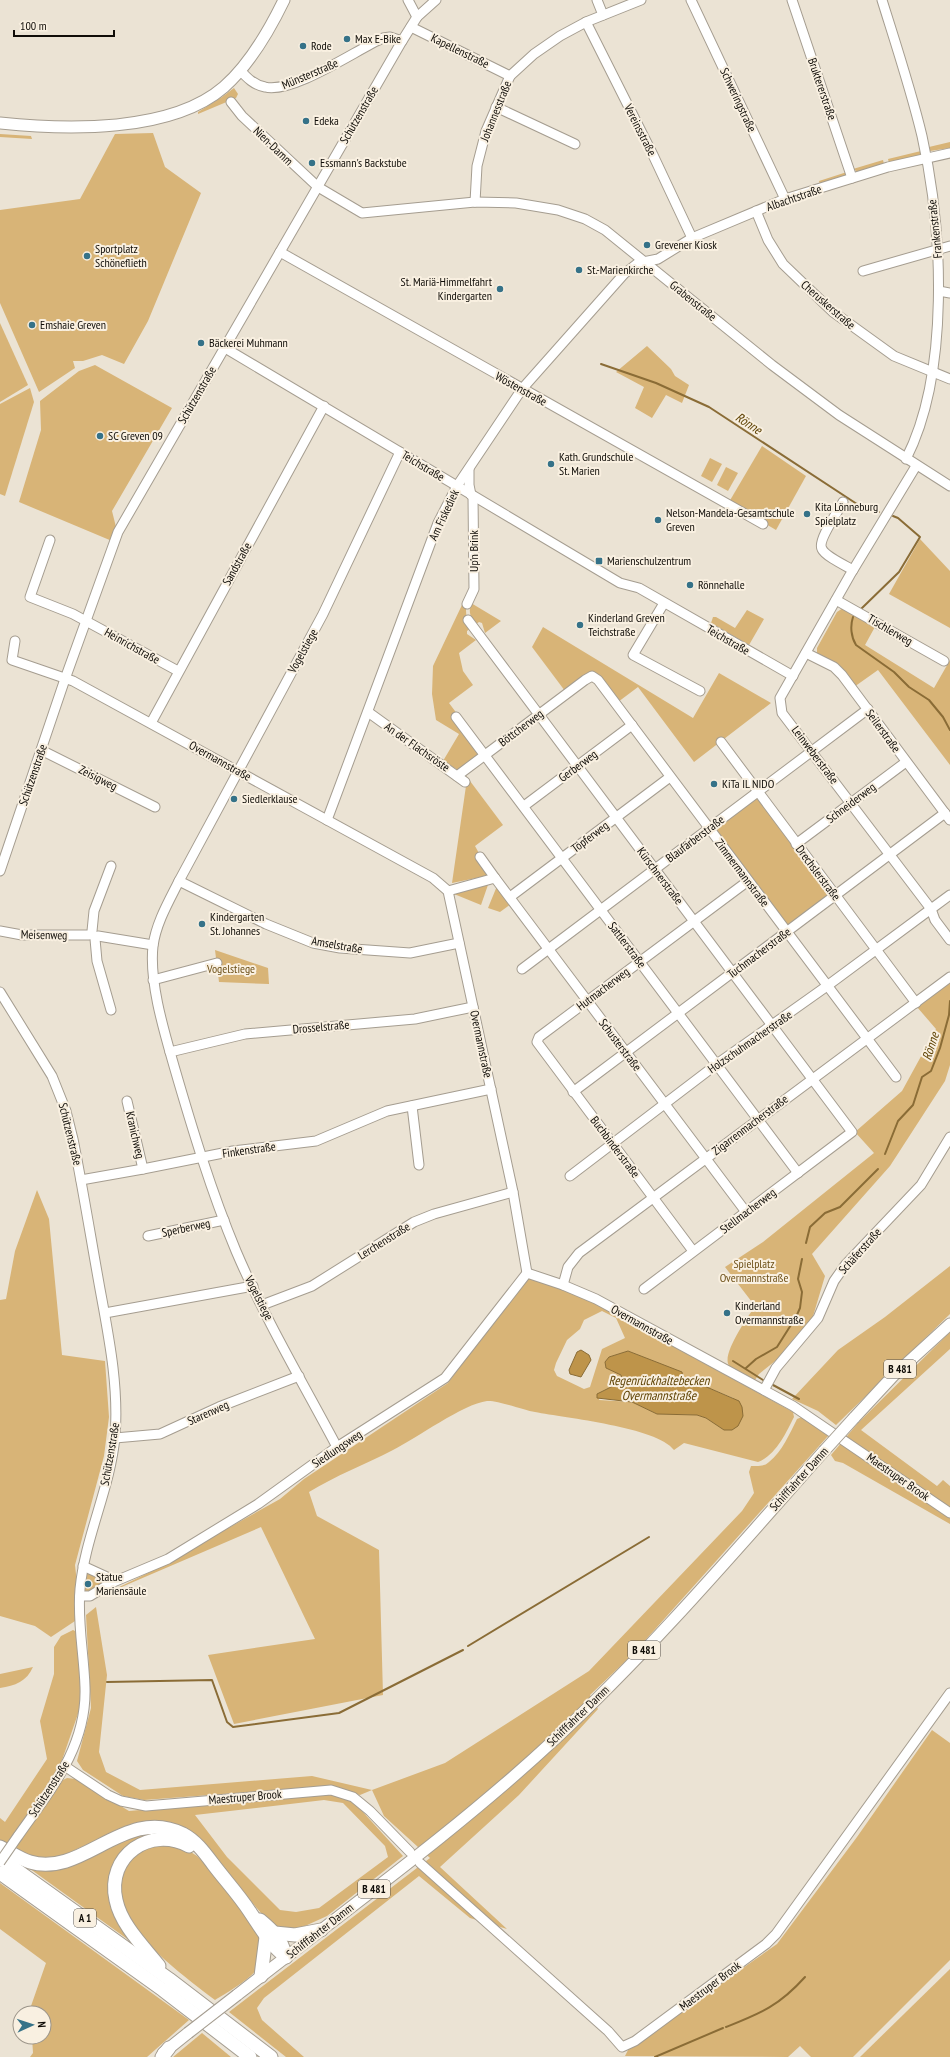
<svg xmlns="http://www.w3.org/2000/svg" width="950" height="2057" font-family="'PT Sans Narrow',sans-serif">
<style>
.green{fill:#d8b477;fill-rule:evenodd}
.water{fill:#be944a;stroke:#8a6c36}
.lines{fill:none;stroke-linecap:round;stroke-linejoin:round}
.stream{stroke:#8a6c36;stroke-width:2}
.minor-casing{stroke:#a59d90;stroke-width:11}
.major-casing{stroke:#a59d90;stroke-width:13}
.highway-casing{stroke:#a59d90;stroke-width:15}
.minor{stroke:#fff;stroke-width:9}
.major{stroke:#fff;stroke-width:11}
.highway{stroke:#fff;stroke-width:13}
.minor-bridge-casing{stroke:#a59d90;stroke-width:11;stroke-linecap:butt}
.major-bridge-casing{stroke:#a59d90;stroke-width:13;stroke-linecap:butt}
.minor-bridge{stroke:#fff;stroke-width:9}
.major-bridge{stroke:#fff;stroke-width:11}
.poi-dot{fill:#357288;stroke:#f9f0e1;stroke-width:1.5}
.labels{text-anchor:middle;stroke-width:4;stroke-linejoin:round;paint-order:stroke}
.shield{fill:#f9f0e1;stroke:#565149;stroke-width:1}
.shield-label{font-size:11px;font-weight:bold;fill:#100d08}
.poi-label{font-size:12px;fill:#100d08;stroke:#f9f0e1;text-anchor:start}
.street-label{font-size:12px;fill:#100d08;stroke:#f9f0e1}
.park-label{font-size:12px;fill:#6e5119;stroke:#f9f0e1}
.water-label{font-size:13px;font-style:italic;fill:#5f4305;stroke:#f9f0e1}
</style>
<rect width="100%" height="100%" fill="#ebe3d4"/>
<!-- green -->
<g class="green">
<polygon points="234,88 238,94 236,98 198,114 198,112 222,97"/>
<polygon points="153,133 165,167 201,193 148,321 124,364 102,355 83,361 73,361 75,368 39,392 0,303 0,210 80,199 115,134"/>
<polygon points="0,134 31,136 32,139 0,137"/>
<polygon points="950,142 950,148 930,151 929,147"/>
<polygon points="921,151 922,155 889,163 888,159"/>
<polygon points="883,160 884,164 858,172 853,169"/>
<polygon points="847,172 848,176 820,185 819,181"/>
<polygon points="0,323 28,385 0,402"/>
<polygon points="647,346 671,369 675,376 689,385 682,403 666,395 652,418 635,408 644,387 616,372"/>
<polygon points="95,365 172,408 112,511 117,531 112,541 19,502 41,430 40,401 79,371"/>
<polygon points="30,388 34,402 5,496 0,494 0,404"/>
<polygon points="762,446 806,476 776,530 729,502"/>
<polygon points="710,458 722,464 712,482 701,476"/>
<polygon points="726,467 738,473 728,491 717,485"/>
<polygon points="920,539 950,571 950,628 889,594"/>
<path d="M470,588c-4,15 -7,26 1,40l-4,3v3l9,6 -17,13 4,18 10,14 -24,18 9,12 22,39 -22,16 -15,-9 16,-27 -23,-14 -4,-26 1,-28z"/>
<path d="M471,603l30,18 -16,12 -3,-10 -3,-1 -4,3c-4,-7 -7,-13 -4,-22z"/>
<polygon points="843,608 876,625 865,645 934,688 950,660 950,765 878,670 854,687 817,653 817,648 837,612"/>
<polygon points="747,610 764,619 749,645 711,623 713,617 716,617 735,628"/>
<polygon points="543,627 693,718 719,673 771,703 694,762 638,687 618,702 598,675 565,691 532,647"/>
<polygon points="464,773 503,825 475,846 491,875 452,883 467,779 462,774"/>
<polygon points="757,799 761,802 830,896 789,925 784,923 716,831 717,826 752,800"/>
<polygon points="489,882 481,905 454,894"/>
<polygon points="497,886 511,904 500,912 488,908"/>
<polygon points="215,950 268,968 269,984 219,982"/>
<path d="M950,981v84l-5,16 -55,85 -78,88 13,22 -14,47 -27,31 -25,20 -4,6c-7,-4 -19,-8 -25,-13 -11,-10 18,-50 25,-61l-30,-39 38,-25 111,-89 -19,-21 47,-41 34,-62 -19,-22z"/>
<polygon points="37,1190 49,1219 62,1355 105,1361 109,1417 104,1456 75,1565 78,1592 78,1619 51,1637 35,1626 0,1616 0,1300 6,1299 15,1251"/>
<polygon points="950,1266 950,1314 836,1425 818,1411 792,1399 838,1350 885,1317"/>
<path d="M527,1275c11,9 25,10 38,14 19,6 37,16 53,27l175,96 1,5c-8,16 -18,38 -36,45l-74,-19 -10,7c-17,-23 -109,-32 -139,-38 -11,-2 -38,-12 -48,-11 -24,3 -70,37 -94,49 -27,14 -58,26 -84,42l8,24 62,34 4,145 -149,29 -26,-69 107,-16 -54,-112 -158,68 47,-23 130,-73 24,-20 144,-96zM602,1311l14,7 9,20 -23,11 -12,38 -6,2 -27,-13 -3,-6 2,-7 11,-23 13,-11 4,-9zM628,1351l53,21 2,8 19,5 31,13 -9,32 -18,-12 -9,-3 -40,-1 -25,-12 -33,-2 2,-8 18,-9 3,-4 -1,-4 -16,-9 4,-9z"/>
<polygon points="950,1332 950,1349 861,1430 937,1486 943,1480 950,1486 950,1524 843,1463 835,1461 831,1455 858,1423"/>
<path d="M802,1417l26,19 -196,219 -42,40 8,14 -79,86 -79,72 67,62 -37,-11 -51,-42 -155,122 -7,10 5,12 42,37h-18l-57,-45 201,-154 -46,-42 -12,-26 -12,5 -31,-9 -185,14 -21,-4 -40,-26 -6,-9 14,-53 -5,-93 10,-8 11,68 -8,77 7,20 34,18 172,-14 60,14 73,-27 144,-92 153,-160 12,-18 -5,-21 2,-6c6,0 13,1 18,-4 13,-10 21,-29 28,-43z"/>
<polygon points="83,1566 105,1581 105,1588 80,1596"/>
<polygon points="73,1630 79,1633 81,1705 60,1766 6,1846 0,1842 0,1818 5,1822 47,1759 40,1721 54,1674 54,1647 61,1636"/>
<path d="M33,1667c-6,14 -18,19 -33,21v-14z"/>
<polygon points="932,1730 950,1743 950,1960 853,2057 811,2057 800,2046 788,2057 625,2056 629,2048 777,1944 857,1837"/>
<path d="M67,1778l9,1 53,32 201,-18 22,7 51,56 -76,60 -22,10 -13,4 -13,-1 -18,-16 -55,-65 -61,-26 -14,2 -67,31 -14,3 -18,-1 -19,-7 46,-68zM324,1800l19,3 42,43 3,11 -69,51 -23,4 -16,-2 -53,-53 -32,-42z"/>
<polygon points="161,1830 137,1843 111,1889 148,1954 22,1863 34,1866 127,1834"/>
<path d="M172,1844c8,3 17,6 25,12 24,20 42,52 61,77 3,9 4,23 1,32 -4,12 -33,28 -44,35 -25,-19 -80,-60 -91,-89 -4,-11 -5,-21 -2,-33 5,-28 25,-30 50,-34z"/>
<polygon points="0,1883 189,2020 147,2057 30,2057 33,2053 32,2037 44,2037 44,2013 31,2013 31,2006 46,1963 0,1929"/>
<polygon points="950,1969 950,2057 860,2057"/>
<polygon points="202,2033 231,2057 173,2057"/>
</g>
<!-- water -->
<g class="water">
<polygon points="581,1350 589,1355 591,1360 581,1377 570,1374 569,1370 577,1352"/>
<polygon points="628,1351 682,1372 683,1380 702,1385 739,1401 742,1407 743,1416 738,1426 732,1430 724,1430 706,1418 697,1415 657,1414 632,1402 597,1398 597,1394 619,1383 622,1379 621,1375 606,1368 605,1362 609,1357"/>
</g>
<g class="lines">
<!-- stream -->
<g class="stream">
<polyline points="601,364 656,383 709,407 863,508 879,512"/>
<polyline points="861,609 899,572 920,537 898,518 893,516"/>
<path d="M853,617c-3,9 -2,20 3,28l38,27 15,15 20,13 14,17 7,13"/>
<polyline points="885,1154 898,1121 913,1105 922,1077 931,1071 940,1048 949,1015 950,1001"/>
<polyline points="806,1243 810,1227 825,1213 840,1207 878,1169"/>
<polyline points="733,1361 763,1380"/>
<polyline points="746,1368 756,1359 777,1347 796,1317 800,1308 802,1292 798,1279 802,1259"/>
<polyline points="773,1385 799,1399"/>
<polyline points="468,1646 649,1537"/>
<polyline points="107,1682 212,1680 227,1722 233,1727 339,1713 463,1650"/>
<path d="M726,2027c35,-14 53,-21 79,-50"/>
<polyline points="655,2057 723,2028"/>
</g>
<!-- minor casing -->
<g class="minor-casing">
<g id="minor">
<polyline points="408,0 417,17"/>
<polyline points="597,0 603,15"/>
<polyline points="691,0 785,199"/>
<polyline points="792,0 852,178"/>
<path d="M882,0c14,45 29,90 40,136 21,94 28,237 -16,323"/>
<polyline points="586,22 653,155 692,238"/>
<polyline points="411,27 510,76"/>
<path d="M240,70c7,8 14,15 25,17 28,7 91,-37 118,-49l7,-1 12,4"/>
<polyline points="231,102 242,116 318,187 362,213 475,202 516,203 558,210 585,219 605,230 772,365 839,415 950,486"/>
<polyline points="496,107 575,144"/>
<polyline points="475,202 477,166 486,131 510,76 534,54 560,36 586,22 641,0"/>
<polyline points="756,211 768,240 783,264 833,312 894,356 950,379"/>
<polyline points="280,252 763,524"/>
<polyline points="863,271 950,246"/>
<polyline points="939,291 950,293"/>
<polyline points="225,348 620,583 639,588 793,676"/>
<polyline points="916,466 850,575 780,698 782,713 931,909 950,895"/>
<polyline points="469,469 469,485 471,495"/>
<path d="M843,502c-4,8 -26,39 -21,47 3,7 24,17 31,21"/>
<polyline points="50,540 30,597 73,614 178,671"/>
<polyline points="836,600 944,661"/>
<polyline points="664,603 633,655 700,691"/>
<polyline points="467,604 474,589 473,496"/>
<polyline points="468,620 852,1132 644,1289"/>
<polyline points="15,641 12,660 73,681 433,878 448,891 513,1192 527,1273"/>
<polyline points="806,653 834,667 842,675 950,820"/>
<polyline points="368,712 465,782"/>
<polyline points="456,717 798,1173"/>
<polyline points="151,723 324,406"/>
<polyline points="721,742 916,1003"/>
<polyline points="41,750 155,807"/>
<polyline points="457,776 585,680 592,676 598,680 896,1077"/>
<polyline points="524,806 632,725"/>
<polyline points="327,820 438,523 457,486 522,389 624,274 638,263 658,259 692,238 785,199 888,167 950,153"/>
<polyline points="796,844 906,762"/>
<polyline points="480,857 495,878"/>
<polyline points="0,871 65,679 118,532 402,41 417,17 436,0"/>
<polyline points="179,881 266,924 313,943 340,948 410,953 459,943"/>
<polyline points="448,891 495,878 746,1212"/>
<polyline points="510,897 670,777"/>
<polyline points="0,931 22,935 89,935"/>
<polyline points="92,931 94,911 111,866"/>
<polyline points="98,936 153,945"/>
<polyline points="95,939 97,961 111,1010"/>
<polyline points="522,969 868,709"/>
<polyline points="153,980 217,963"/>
<path d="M0,992l52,84 14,35 7,28c10,50 18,100 27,150 9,49 19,98 15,148 -5,52 -30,100 -35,152 -3,33 4,65 5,98 2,60 -34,102 -67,149"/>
<polyline points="170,1052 245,1034 415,1019 473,1007"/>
<polyline points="573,1092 945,813"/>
<polyline points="127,1101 143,1169"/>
<polyline points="412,1106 419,1165"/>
<polyline points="570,1176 717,1064 827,986 931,909 935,920 950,940"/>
<polyline points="81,1180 143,1169 233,1151 316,1141 387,1111 491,1089"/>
<polyline points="148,1236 224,1220"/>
<polyline points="693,1251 537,1042 539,1037 748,881"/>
<polyline points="527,1273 563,1285 596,1299 793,1406 950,1513"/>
<polyline points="563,1285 568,1267 579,1253 950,977"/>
<polyline points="262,1305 312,1286 414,1222 434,1214 513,1192"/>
<polyline points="105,1313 253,1286"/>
<polyline points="764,1390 776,1368 818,1318 834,1281 846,1264 921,1185 950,1137"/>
<polyline points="115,1438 160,1434 219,1407 299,1376"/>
<path d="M337,1447c-34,-64 -72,-128 -101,-196 -25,-60 -44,-123 -62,-185 -10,-35 -25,-84 -21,-120 3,-23 16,-45 26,-65l144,-267 77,-162"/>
<polyline points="83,1566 107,1577 111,1583"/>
<polyline points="80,1596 90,1596 111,1583 168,1559 258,1504 337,1447 445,1378 527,1273"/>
<polyline points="66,1767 108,1795 121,1801 146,1806 331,1790 353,1797 370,1811 410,1852"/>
<polyline points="420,1863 608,2031 622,2047 635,2041 766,1944 776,1934 950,1693"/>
</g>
</g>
<!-- major casing -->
<g class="major-casing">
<g id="major">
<path d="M0,123c66,7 171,10 224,-36 26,-23 45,-56 60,-87"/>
<polyline points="854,1418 893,1376 950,1324"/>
<path d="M237,1995c107,-84 218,-163 317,-255 97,-90 183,-191 270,-289"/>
<polyline points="163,2053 188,2033"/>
</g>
</g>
<!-- highway casing -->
<g class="highway-casing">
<g id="highway">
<path d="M0,1847c10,5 20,12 30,15 53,16 95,-57 153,-28 13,7 21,18 30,30 12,16 26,31 37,48 11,16 20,33 36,45"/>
<polyline points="0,1858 169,1979 271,2057"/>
<polyline points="0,1873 163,1990 250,2057"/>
<path d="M260,1920c12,10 22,19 25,35"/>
<polyline points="275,1933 295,1935 321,1930"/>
<path d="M159,1966c-15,-19 -38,-41 -43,-66 -10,-44 34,-75 73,-54"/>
<polyline points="261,1976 266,1937"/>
<polyline points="162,2057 169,2048"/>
</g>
</g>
<!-- minor -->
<use href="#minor" class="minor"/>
<!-- major -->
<use href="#major" class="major"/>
<!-- highway -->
<use href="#highway" class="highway"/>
<!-- minor-bridge casing -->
<g class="minor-bridge-casing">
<polyline id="minor-bridge" points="0,1862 18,1836"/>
</g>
<!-- major-bridge casing -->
<g class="major-bridge-casing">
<g id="major-bridge">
<polyline points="824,1451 854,1418"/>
<polyline points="188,2033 237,1995"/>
</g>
</g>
<!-- minor-bridge -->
<use href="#minor-bridge" class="minor-bridge"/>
<!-- major-bridge -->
<use href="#major-bridge" class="major-bridge"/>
</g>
<!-- markers -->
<g class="poi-dot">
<circle cx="347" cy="39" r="4"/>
<circle cx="303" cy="46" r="4"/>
<circle cx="306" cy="121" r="4"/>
<circle cx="312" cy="163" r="4"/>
<circle cx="647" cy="245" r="4"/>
<circle cx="87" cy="256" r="4"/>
<circle cx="579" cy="270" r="4"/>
<circle cx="500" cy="289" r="4"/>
<circle cx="32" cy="325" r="4"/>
<circle cx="201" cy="343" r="4"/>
<circle cx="100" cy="436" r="4"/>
<circle cx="551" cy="464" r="4"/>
<circle cx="807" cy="514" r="4"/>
<circle cx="658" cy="520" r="4"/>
<rect x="595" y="557" width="8" height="8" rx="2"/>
<circle cx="690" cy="585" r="4"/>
<circle cx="580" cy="625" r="4"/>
<circle cx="714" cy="784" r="4"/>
<circle cx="234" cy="799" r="4"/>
<circle cx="202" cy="924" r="4"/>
<circle cx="727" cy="1313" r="4"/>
<circle cx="88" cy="1584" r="4"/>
</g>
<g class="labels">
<!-- shield labels -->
<g class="shield">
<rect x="884" y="1360" width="32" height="18" rx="3"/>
<rect x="628" y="1641" width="32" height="18" rx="3"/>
<rect x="358" y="1880" width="32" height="18" rx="3"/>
<rect x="74" y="1909" width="22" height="18" rx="3"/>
</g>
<g class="shield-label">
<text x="900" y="1373">B 481</text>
<text x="644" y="1654">B 481</text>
<text x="374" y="1893">B 481</text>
<text x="85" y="1922">A 1</text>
</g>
<!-- poi labels -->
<g class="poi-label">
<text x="355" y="43">Max E-Bike</text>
<text x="311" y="50">Rode</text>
<text x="314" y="125">Edeka</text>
<text x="320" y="167">Essmann's Backstube</text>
<text x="655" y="249">Grevener Kiosk</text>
<text x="95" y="253">Sportplatz<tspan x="95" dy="14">Schöneflieth</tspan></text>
<text x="587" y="274">St.-Marienkirche</text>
<text x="492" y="286" text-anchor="end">St. Mariä-Himmelfahrt<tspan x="492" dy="14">Kindergarten</tspan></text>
<text x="40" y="329">Emshaie Greven</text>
<text x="209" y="347">Bäckerei Muhmann</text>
<text x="108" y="440">SC Greven 09</text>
<text x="559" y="461">Kath. Grundschule<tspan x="559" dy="14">St. Marien</tspan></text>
<text x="815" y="511">Kita Lönneburg<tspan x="815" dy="14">Spielplatz</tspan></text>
<text x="666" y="517">Nelson-Mandela-Gesamtschule<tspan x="666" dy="14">Greven</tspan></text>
<text x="607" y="565">Marienschulzentrum</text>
<text x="698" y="589">Rönnehalle</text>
<text x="588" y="622">Kinderland Greven<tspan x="588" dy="14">Teichstraße</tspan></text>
<text x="722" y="788">KiTa IL NIDO</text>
<text x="242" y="803">Siedlerklause</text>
<text x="210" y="921">Kindergarten<tspan x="210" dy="14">St. Johannes</tspan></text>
<text x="735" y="1310">Kinderland<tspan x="735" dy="14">Overmannstraße</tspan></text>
<text x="96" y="1581">Statue<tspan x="96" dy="14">Mariensäule</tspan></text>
</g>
<!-- street labels -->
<g class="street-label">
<text transform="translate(460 51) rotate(26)" y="4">Kapellenstraße</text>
<text transform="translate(310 74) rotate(-23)" y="4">Münsterstraße</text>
<text transform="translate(822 89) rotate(71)" y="4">Bruktererstraße</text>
<text transform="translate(738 100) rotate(65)" y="4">Schweringstraße</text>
<text transform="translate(496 111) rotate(-68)" y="4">Johannesstraße</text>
<text transform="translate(359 115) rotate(-60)" y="4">Schützenstraße</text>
<text transform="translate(640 130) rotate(63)" y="4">Vereinsstraße</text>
<text transform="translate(273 146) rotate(44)" y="4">Nien-Damm</text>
<text transform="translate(794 198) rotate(-19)" y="4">Albachtstraße</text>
<text transform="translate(935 229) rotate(-96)" y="4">Frankenstraße</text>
<text transform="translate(693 301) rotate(39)" y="4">Grabenstraße</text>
<text transform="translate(828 305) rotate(41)" y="4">Cheruskerstraße</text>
<text transform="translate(521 389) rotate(29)" y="4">Wöstenstraße</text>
<text transform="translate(197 395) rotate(-60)" y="4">Schützenstraße</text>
<text transform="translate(423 466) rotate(31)" y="4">Teichstraße</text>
<text transform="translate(444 515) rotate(-65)" y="4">Am Fiskediek</text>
<text transform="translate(474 551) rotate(-90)" y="4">Up'n Brink</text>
<text transform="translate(237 564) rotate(-61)" y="4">Sandstraße</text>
<text transform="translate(890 630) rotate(30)" y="4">Tischlerweg</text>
<text transform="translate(728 640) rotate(30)" y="4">Teichstraße</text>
<text transform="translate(132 646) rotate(29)" y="4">Heinrichstraße</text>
<text transform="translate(303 651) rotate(-61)" y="4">Vogelstiege</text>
<text transform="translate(521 728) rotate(-37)" y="4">Böttcherweg</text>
<text transform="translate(883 731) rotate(54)" y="4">Seilerstraße</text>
<text transform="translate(417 747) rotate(35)" y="4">An der Flachsröste</text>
<text transform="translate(815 755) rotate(53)" y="4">Leinweberstraße</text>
<text transform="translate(220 761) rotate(29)" y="4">Overmannstraße</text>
<text transform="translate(578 766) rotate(-37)" y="4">Gerberweg</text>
<text transform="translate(33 775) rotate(-71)" y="4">Schützenstraße</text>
<text transform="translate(98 778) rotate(27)" y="4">Zeisigweg</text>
<text transform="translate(851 803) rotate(-37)" y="4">Schneiderweg</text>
<text transform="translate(590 837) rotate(-37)" y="4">Töpferweg</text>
<text transform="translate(695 839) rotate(-37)" y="4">Blaufärberstraße</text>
<text transform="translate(742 873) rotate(53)" y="4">Zimmermannstraße</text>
<text transform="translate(818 873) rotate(53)" y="4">Drechslerstraße</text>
<text transform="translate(660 876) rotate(53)" y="4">Kürschnerstraße</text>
<text transform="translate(44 935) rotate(1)" y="4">Meisenweg</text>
<text transform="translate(337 945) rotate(10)" y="4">Amselstraße</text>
<text transform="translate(627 945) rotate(53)" y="4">Sattlerstraße</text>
<text transform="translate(759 953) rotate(-37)" y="4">Tuchmacherstraße</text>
<text transform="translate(603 989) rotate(-37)" y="4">Hutmacherweg</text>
<text transform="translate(321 1027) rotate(-5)" y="4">Drosselstraße</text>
<text transform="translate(750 1042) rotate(-35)" y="4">Holzschuhmacherstraße</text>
<text transform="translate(481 1044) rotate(78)" y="4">Overmannstraße</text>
<text transform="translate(620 1045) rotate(53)" y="4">Schusterstraße</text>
<text transform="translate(750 1125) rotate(-37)" y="4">Zigarrenmacherstraße</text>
<text transform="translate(70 1134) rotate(76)" y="4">Schützenstraße</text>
<text transform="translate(135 1135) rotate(77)" y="4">Kranichweg</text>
<text transform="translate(615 1147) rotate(53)" y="4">Buchbinderstraße</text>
<text transform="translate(249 1150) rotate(-8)" y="4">Finkenstraße</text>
<text transform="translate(748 1211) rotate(-37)" y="4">Stellmacherweg</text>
<text transform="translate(186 1228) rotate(-12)" y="4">Sperberweg</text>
<text transform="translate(384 1241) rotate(-32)" y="4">Lerchenstraße</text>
<text transform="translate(860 1251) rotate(-48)" y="4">Schäferstraße</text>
<text transform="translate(259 1298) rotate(63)" y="4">Vogelstiege</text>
<text transform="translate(642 1325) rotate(29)" y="4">Overmannstraße</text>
<text transform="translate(208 1413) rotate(-24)" y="4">Starenweg</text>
<text transform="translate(337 1449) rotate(-34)" y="4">Siedlungsweg</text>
<text transform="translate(110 1454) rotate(-80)" y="4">Schützenstraße</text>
<text transform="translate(898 1477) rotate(35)" y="4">Maestruper Brook</text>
<text transform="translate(799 1479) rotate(-48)" y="4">Schifffahrter Damm</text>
<text transform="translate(578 1716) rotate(-44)" y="4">Schifffahrter Damm</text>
<text transform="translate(49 1789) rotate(-57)" y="4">Schützenstraße</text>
<text transform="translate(245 1797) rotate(-5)" y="4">Maestruper Brook</text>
<text transform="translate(320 1931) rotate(-38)" y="4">Schifffahrter Damm</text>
<text transform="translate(710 1986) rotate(-37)" y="4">Maestruper Brook</text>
</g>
<!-- park labels -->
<g class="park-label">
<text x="231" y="973">Vogelstiege</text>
<text x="754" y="1268">Spielplatz<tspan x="754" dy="14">Overmannstraße</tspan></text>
</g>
<!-- water labels -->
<g class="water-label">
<text transform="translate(749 423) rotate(33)" y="5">Rönne</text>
<text transform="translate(930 1046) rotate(-72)" y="5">Rönne</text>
<text x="659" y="1385">Regenrückhaltebecken<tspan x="659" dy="15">Overmannstraße</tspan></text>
</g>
</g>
<!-- north arrow -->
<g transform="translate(32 2025) rotate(87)"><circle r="19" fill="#f9f0e1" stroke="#9c958a"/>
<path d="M0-3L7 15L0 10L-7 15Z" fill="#357288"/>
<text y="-6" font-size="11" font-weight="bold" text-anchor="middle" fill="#100d08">N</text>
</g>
<!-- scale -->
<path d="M14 30v6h100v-6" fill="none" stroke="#100d08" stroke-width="2"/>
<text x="20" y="30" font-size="12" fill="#100d08" stroke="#f9f0e1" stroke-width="3" paint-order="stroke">100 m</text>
</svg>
